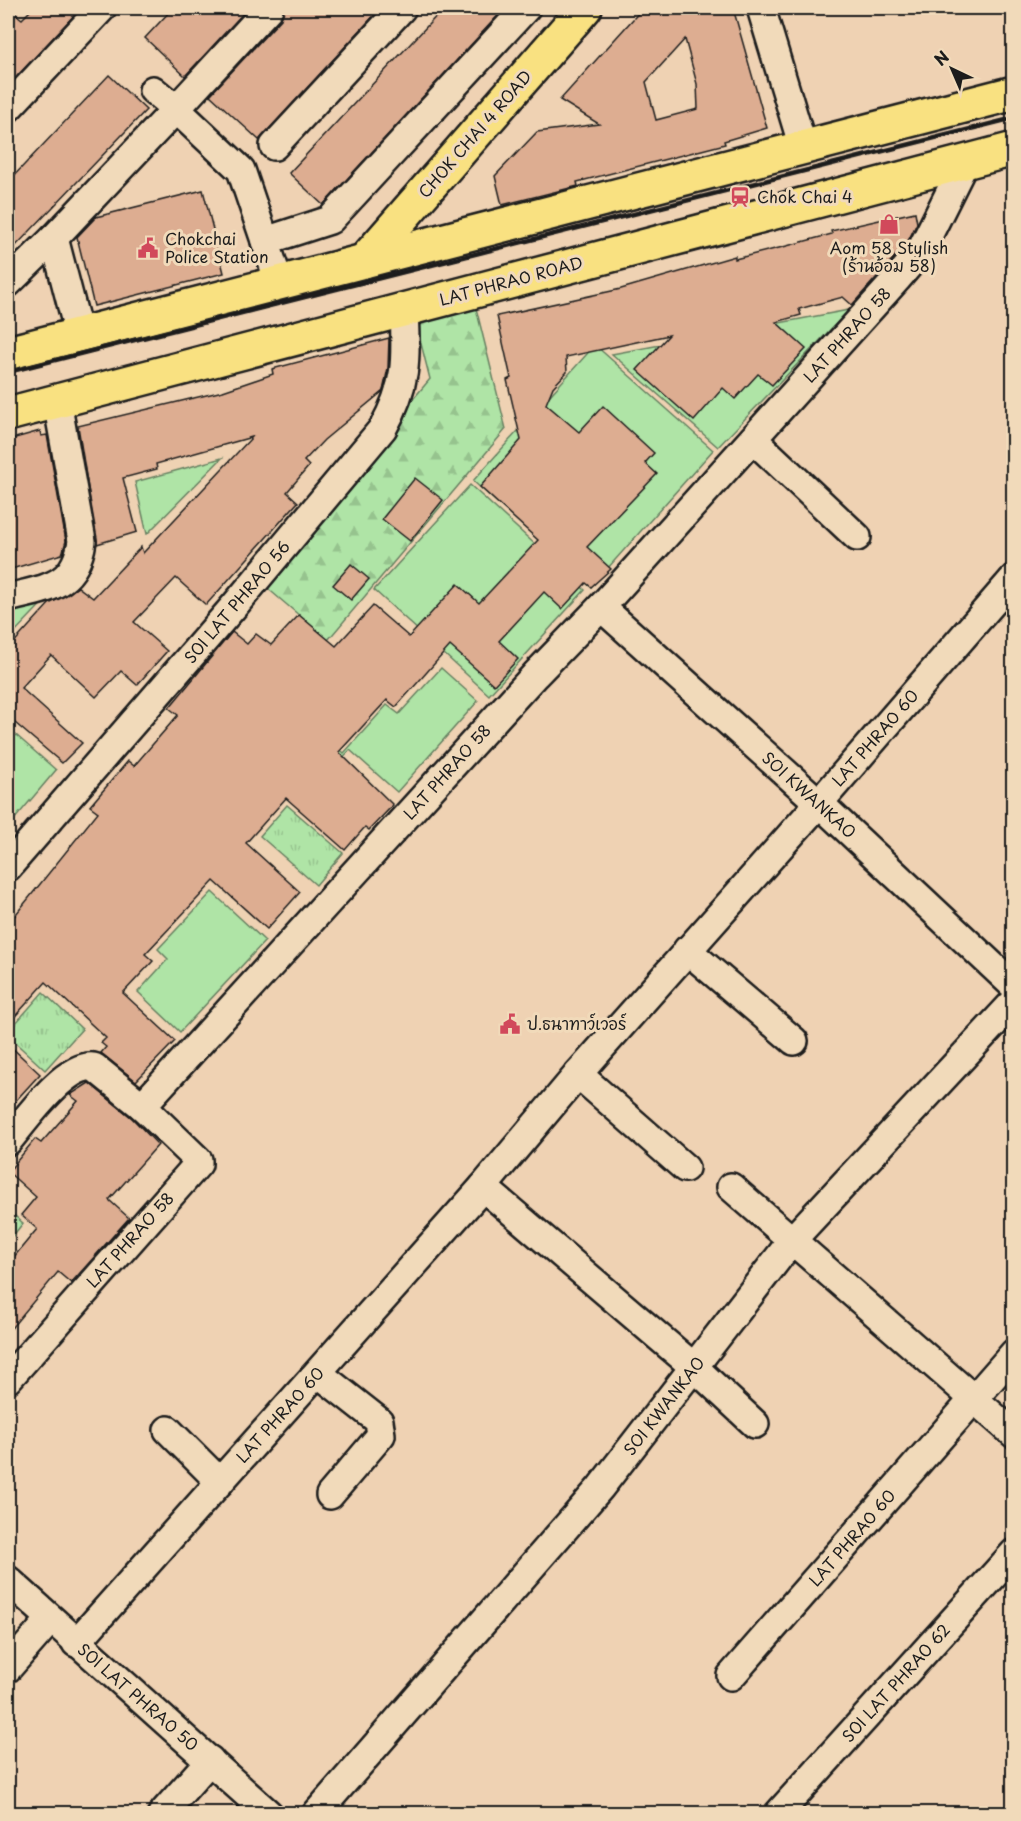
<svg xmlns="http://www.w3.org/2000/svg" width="1021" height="1821" font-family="'Playpen Sans','Playpen Sans Thai',sans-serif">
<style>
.grass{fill:url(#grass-tufts);stroke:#668061;stroke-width:1.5}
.forest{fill:url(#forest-firs);stroke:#668061;stroke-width:1.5}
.green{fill:#afe4a6;stroke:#668061;stroke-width:1.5}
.building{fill:#ddad91;stroke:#1c1c1c;stroke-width:1.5;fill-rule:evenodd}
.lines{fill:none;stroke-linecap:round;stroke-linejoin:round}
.minor-casing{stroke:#1c1c1c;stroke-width:32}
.major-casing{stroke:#1c1c1c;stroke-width:38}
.minor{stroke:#f1daba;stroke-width:27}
.major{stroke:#f9e181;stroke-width:33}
.rail{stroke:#1c1c1c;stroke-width:4.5}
.labels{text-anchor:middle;stroke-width:6;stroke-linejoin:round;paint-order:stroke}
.street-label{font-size:16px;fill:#1c1c1c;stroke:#f1daba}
.poi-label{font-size:16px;fill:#1c1c1c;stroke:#f1daba;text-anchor:start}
</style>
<defs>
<pattern id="grass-tufts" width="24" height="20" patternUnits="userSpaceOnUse" patternTransform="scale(1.5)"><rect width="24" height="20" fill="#afe4a6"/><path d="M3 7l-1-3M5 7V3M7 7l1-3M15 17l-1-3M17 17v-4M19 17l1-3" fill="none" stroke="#96c38e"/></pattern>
<pattern id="forest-firs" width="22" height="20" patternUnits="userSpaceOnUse" patternTransform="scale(1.5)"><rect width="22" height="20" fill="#afe4a6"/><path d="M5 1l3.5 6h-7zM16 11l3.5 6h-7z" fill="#96c38e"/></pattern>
</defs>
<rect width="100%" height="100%" fill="#efd2b3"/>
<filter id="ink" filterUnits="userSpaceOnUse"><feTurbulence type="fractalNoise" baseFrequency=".0167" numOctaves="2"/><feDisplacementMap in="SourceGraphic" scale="12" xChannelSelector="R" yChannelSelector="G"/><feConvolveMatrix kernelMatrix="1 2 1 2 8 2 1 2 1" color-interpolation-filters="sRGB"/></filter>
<g filter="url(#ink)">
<!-- grass -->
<g class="grass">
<polygon points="287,805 343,853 316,885 260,836"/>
<polygon points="43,992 82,1029 45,1070 8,1036 8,1032"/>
<polygon points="8,1210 23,1223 8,1242"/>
</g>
<!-- forest -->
<polygon class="forest" points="476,308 506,429 328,640 259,581 430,379 416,324"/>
<!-- green -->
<g class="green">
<polygon points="849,310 718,447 612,354"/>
<polygon points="595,345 713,450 591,587 473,481"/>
<polygon points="222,458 147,534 135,482"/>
<polygon points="470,485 585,590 489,695 374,590"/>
<polygon points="55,590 9,638 8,637 8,601"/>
<polygon points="441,668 478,701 397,792 350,750 321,781 332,742 344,753 387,705 399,714"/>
<polygon points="8,728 56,770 8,827"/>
<polygon points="212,892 265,941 180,1032 138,992 168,959 158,949"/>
</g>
<!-- building -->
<g class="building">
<polygon points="8,8 22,19 33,8 81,8 8,86"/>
<polygon points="173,8 248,8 185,76 145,38"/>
<polygon points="284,8 381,8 259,140 210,95 281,19"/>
<polygon points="444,8 505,8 323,205 289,173"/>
<path d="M643,8h90l34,120 -43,13 1,3 -148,38 1,4 -76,19 -7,-29 42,-44 62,-8 -39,-24zM685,39l12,45 1,25 -42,11 -10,-38z"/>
<polygon points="109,75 146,110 8,254 8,182"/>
<polygon points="203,190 224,273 94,306 77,237 96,217"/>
<polygon points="915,212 917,223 907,243 852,305 843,297 799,309 801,315 776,322 806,349 772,385 758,374 735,399 723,388 694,421 637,370 669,335 566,357 567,372 553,387 546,404 579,432 603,406 654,453 645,463 657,474 587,547 611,569 591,587 586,583 562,609 544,592 499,641 518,659 494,685 450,646 396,707 387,700 339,752 393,805 369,830 365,827 345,850 286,798 246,843 300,892 267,929 214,881 145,954 153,961 123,993 175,1041 136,1081 101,1053 106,1047 101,1043 106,1038 46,982 8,1024 8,924 98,812 90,806 128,761 134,766 178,715 169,708 232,632 247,644 256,634 271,645 299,615 336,646 373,606 409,637 458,584 479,603 538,540 480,487 521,440 507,380 511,378 497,316 621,289 735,256 735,259 783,247 832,234 831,231"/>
<polygon points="389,338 388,368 383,391 324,440 304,461 309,466 287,492 298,502 206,605 176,578 134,622 167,651 137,685 121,671 96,697 51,655 21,688 82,743 62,763 8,717 8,649 49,604 78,587 93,598 141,547 143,553 252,437 156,464 157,469 123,478 137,532 97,544 78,426 223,391 273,374 272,369"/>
<polygon points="40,431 41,436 47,435 66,541 63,551 62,554 8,570 8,440"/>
<polygon points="415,478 443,500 410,541 382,519"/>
<polygon points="351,564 369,579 351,600 333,585"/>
<polygon points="8,1044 40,1074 8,1109"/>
<polygon points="89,1083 132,1118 158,1145 109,1200 129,1218 71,1283 58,1272 8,1332 8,1264 37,1229 21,1215 36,1197 8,1172 35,1139 41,1143 78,1101 70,1095"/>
</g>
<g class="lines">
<!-- minor casing -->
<g class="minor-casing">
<g id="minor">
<polyline points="761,8 803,147"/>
<polyline points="153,90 176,109 269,8"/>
<polyline points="8,108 102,8"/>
<polyline points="274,146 402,8"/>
<polyline points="265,241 330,220 526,8"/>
<polyline points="8,283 54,238"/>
<polyline points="79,334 54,238 176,109 241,170 279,282"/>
<polyline points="753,439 857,537"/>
<path d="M8,598c38,-10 67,-10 74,-57l-25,-140"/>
<polyline points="601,607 819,803 1014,986"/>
<path d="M8,867l227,-262 148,-177c25,-45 23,-69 21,-119"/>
<polyline points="687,950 794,1041"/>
<polyline points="578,1074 685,1168"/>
<polyline points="142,1106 535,675 601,607 897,279 920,252 965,162"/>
<path d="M8,1141c18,-21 57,-78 86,-74l48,39 56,54v4l-190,215"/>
<polyline points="483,1187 694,1367 755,1424"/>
<polyline points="731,1187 1014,1434"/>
<polyline points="318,1373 379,1421 381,1435 330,1495"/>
<polyline points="168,1430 220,1482"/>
<polyline points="8,1580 269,1814"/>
<polyline points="76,1643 483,1187 578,1074 819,803 1014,578"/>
<polyline points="8,1668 50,1620"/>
<polyline points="731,1676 1014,1353"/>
<polyline points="162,1814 210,1760"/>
<polyline points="316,1814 600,1488 793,1239 1014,1002"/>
<polyline points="778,1814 1014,1553"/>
</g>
</g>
<!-- major casing -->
<g class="major-casing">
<g id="major">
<polyline points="364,261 585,8"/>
<polyline points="8,353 1014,93"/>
<polyline points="8,414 1014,149"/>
</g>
</g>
<!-- minor -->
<use href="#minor" class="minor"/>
<!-- major -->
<use href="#major" class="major"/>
<!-- rail -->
<polyline class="rail" points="8,372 1014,118"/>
</g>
</g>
<!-- icons -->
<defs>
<g id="station-bare" transform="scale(1.62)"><path d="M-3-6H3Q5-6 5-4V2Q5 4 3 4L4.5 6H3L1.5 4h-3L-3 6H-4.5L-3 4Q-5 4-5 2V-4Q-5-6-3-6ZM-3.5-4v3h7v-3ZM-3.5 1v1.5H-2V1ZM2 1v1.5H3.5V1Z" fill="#d1495b" stroke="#f1daba" stroke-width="2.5" paint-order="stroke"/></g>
<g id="shop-bare" transform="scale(1.62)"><path d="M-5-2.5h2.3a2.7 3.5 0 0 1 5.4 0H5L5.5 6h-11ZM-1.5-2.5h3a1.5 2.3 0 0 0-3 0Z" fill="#d1495b" stroke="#f1daba" stroke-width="2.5" paint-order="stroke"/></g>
<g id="civic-bare" transform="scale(1.62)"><path d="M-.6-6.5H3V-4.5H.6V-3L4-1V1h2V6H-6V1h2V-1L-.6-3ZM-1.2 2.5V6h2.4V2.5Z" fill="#d1495b" stroke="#f1daba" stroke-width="2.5" paint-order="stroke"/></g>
</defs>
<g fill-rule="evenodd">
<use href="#station-bare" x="740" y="197"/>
<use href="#shop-bare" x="889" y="224"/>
<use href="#civic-bare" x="148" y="248"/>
<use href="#civic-bare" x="510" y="1024"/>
</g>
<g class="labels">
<!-- street labels -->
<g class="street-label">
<text transform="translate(475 134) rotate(-49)" y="6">CHOK CHAI 4 ROAD</text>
<text transform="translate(511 281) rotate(-15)" y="6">LAT PHRAO ROAD</text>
<text transform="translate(847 335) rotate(-48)" y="6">LAT PHRAO 58</text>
<text transform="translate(237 602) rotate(-50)" y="6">SOI LAT PHRAO 56</text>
<text transform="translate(875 738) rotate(-49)" y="6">LAT PHRAO 60</text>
<text transform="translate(447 772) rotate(-48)" y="6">LAT PHRAO 58</text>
<text transform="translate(809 795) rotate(42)" y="6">SOI KWANKAO</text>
<text transform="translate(130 1240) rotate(-48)" y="6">LAT PHRAO 58</text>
<text transform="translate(664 1406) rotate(-52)" y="6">SOI KWANKAO</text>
<text transform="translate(280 1415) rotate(-48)" y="6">LAT PHRAO 60</text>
<text transform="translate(852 1538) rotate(-49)" y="6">LAT PHRAO 60</text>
<text transform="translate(896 1683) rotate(-48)" y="6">SOI LAT PHRAO 62</text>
<text transform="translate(138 1697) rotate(41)" y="6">SOI LAT PHRAO 50</text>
</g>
<!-- poi labels -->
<g class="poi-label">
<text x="757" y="203">Chok Chai 4</text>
<text x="165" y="245">Chokchai<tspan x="165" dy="18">Police Station</tspan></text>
<text x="889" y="254" text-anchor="middle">Aom 58 Stylish<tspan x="889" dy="18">(ร้านอ้อม 58)</tspan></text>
<text x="527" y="1030">ป.ธนาทาว์เวอร์</text>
</g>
</g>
<!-- margin -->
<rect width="1021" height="1821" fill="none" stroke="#f1daba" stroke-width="30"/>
<rect x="15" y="15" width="991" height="1791" fill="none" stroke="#1c1c1c" stroke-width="2" filter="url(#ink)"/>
<!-- north arrow -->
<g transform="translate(952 69) rotate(316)" stroke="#f1daba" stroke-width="4.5" paint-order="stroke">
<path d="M0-4.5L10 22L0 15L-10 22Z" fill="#1c1c1c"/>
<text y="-9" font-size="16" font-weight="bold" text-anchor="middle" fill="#1c1c1c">N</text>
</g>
</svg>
